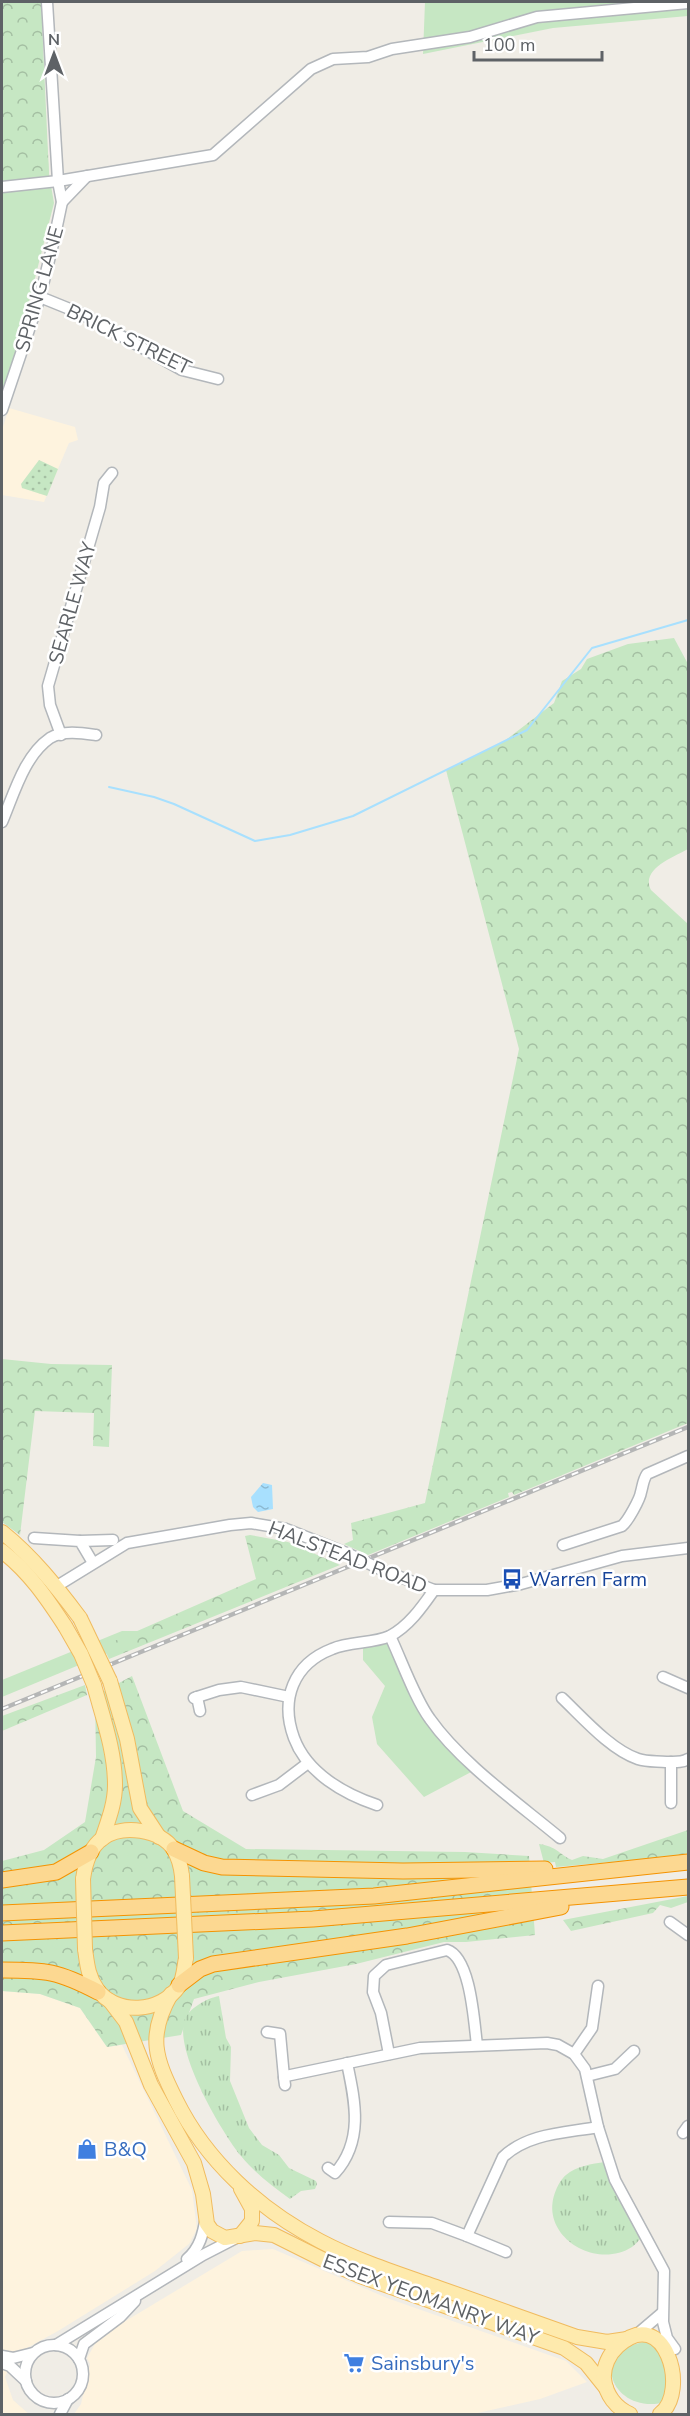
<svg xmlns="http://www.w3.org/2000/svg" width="690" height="2416" font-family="'Nunito Sans',sans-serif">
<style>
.commercial{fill:#fef3de}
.grass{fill:#c6e7c3}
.forest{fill:url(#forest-crowns)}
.park{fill:url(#park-tufts)}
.garden{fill:url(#garden-dots)}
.water{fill:url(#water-ripples)}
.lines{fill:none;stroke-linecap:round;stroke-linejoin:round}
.stream{stroke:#a8e0fe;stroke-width:2}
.minor-casing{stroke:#b3b7bb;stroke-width:13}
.major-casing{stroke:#f0bb5f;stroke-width:16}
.highway-casing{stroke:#f49302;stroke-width:17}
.minor{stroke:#fff;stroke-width:10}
.major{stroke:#feeaad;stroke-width:14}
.highway{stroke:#fcd891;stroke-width:15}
.rail-casing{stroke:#b5b6b6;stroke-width:4.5}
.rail{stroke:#fff;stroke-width:2;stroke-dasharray:7;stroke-linecap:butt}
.minor-bridge-casing{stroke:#b3b7bb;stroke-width:13;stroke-linecap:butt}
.major-bridge-casing{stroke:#f0bb5f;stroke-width:16;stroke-linecap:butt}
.minor-bridge{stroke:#fff;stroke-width:10}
.major-bridge{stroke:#feeaad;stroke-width:14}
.labels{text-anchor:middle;stroke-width:5;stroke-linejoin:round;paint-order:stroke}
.street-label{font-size:20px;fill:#5e6266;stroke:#fff}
.transit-label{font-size:20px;fill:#164399;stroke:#fff;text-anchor:start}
.shop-label{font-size:20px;fill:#366cbe;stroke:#fff;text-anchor:start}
</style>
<defs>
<pattern id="forest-crowns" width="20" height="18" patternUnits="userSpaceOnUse" patternTransform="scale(1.5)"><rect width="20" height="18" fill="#c6e7c3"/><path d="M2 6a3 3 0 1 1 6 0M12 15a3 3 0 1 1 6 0" fill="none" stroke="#a4bfa2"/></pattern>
<pattern id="park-tufts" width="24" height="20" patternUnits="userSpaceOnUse" patternTransform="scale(1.5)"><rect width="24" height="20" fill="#c6e7c3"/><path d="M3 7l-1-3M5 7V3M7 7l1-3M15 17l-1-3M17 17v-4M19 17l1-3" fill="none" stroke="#a4bfa2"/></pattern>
<pattern id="garden-dots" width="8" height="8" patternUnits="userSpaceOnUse" patternTransform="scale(1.5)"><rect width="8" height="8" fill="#c6e7c3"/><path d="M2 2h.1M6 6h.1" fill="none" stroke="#a4bfa2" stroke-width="1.8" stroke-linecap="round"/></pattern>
<pattern id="water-ripples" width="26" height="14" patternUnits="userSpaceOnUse" patternTransform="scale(1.5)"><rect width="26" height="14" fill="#a8e0fe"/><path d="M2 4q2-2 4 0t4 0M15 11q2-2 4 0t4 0" fill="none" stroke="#8cb9d1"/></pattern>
</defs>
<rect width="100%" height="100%" fill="#f0ede6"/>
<!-- commercial -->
<g class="commercial">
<polygon points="9,408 75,427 78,440 69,443 44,502 2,495 2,430"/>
<polygon points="2,1991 40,1994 80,2008 107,2047 122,2045 192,2190 197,2229 189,2244 155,2271 58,2331 16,2354 5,2377 13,2400 29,2414 2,2414"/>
<polygon points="273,2249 387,2298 566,2361 587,2382 540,2399 473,2414 74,2414 81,2404 90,2364 87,2358 99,2337 242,2251"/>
</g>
<!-- grass -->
<g class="grass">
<polygon points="2,2 41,2 45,114 49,174 54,203 16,353 2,395"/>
<polygon points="425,2 688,2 688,16 553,28 423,54"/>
<polygon points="122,1631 161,1631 2,1697 2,1680"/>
<polygon points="385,1640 423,1716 473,1771 424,1797 377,1744 372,1717 385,1686 363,1660 363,1648"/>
<path d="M643,2342l11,1 17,11 -5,48c-52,14 -80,-48 -23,-60z"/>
</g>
<!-- forest -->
<g class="forest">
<polygon points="2,2 41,2 49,174 2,177"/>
<path d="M674,638l14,26v185c-14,8 -48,20 -37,41l37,34v499l-174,72 -2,-3 -4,1 1,4 -141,58 -24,-11 9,-4 -2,-17 74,-20 94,-454 -73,-279 57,-28 51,-39 8,-22 19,-12 6,-10 41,-15z"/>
<polygon points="2,1359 51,1364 112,1365 109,1447 93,1446 94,1413 35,1411 20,1535 2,1522"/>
<polygon points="250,1535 288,1542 340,1565 109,1659 103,1646 256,1579 245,1536"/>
<polygon points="132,1676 183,1811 246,1849 465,1852 529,1856 535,1935 466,1942 444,1942 356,1964 259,1982 194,1999 181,2035 107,2047 80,2008 40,1994 2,1991 2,1861 44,1850 85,1822 96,1757 95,1696"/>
<polygon points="85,1685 87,1695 2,1731 2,1716"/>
<path d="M688,1830v23l-9,3 -123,11 -1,-5 -11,1 -5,-19c19,3 18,9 33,16l11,-4 20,3z"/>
<polygon points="688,1896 688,1902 671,1908 660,1905 653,1913 571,1931 563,1920"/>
</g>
<!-- park -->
<g class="park">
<path d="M219,1996l7,42 5,9 -1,34 19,47 13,17 17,10 10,13 27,13 1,3 -2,5 -14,2 -11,8c-18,-13 -35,-26 -49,-43 -20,-25 -65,-102 -57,-134 3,-13 23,-24 35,-26z"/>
<path d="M605,2162l37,75c-3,3 -7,8 -10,10 -38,24 -95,-13 -76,-57 2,-5 6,-12 10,-15 10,-9 26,-11 39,-13z"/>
</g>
<!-- garden -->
<polygon class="garden" points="39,460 58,469 47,496 22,488 21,484"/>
<!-- water -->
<polygon class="water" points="263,1483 272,1485 273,1509 258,1512 253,1507 251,1497"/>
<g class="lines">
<!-- stream -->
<polyline class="stream" points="109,787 154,797 174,804 255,841 290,835 353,816 527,730 592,648 688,620"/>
<!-- minor casing -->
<g class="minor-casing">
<g id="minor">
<polyline points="2,187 58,181 213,155 311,69 333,59 368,57 392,49 470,37 537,17 688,3"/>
<polyline points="62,202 87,176"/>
<polyline points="40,297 82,314 182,370 218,379"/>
<polyline points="2,410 40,297 54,240 62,202 58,181 47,2"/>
<polyline points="61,735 50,705 48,686 100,507 104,483 112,473"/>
<path d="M2,822c12,-28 22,-66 48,-84 13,-8 32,-5 46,-3"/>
<polyline points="34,1538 80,1541 93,1563"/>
<polyline points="80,1541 113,1540"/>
<path d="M563,1545l59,-19c6,-5 18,-27 19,-34 2,-7 2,-12 6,-18l41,-18"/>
<polyline points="382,1570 434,1590 487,1590 521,1584 622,1556 688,1548"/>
<polyline points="57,1586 127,1543 230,1525 251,1523 286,1529 349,1554"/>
<path d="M390,1636c11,23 25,63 40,83 31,44 88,84 130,119"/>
<polyline points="663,1677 688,1688"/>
<polyline points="197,1697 200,1711"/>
<polyline points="194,1698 219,1690 241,1687 289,1697"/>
<path d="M562,1698c21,20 49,52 76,61 9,3 19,2 28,3 8,0 16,1 22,-3"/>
<polyline points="671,1762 671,1803"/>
<polyline points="252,1795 279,1785 308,1763"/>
<path d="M377,1805c-33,-11 -70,-32 -83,-67 -14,-38 -1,-74 38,-89 18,-8 40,-5 58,-13 19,-10 32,-29 44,-46"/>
<polyline points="670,1922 688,1935"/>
<polyline points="267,2032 280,2034 284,2077"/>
<path d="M389,2054l-8,-41 -8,-21 1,-16 12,-11 61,-15c24,8 27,73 30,95"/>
<polyline points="574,2054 592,2028 598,1986"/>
<polyline points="587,2076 615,2069 634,2051"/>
<polyline points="285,2085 284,2078 286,2076 420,2048 547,2043 558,2045 574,2054 585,2069 598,2127 615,2180 664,2271 663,2322 667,2338 675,2349"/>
<polyline points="683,2133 688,2126"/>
<path d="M328,2168l7,5c29,-32 20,-72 12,-110"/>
<polyline points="389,2222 432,2223 467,2236"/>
<path d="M506,2252l-39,-16 36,-79c25,-24 62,-24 95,-30"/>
<path d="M187,2259c13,-11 16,-25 19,-42"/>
<polyline points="635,2336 662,2313"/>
<polyline points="56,2345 203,2255 236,2238"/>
<circle cx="54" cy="2374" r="29"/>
<polyline points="2,2356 13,2358 33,2353"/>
<polyline points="79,2359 84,2344 120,2317 135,2301"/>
<polyline points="2,2363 10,2366 26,2381"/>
<polyline points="60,2414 68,2399"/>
</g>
</g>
<!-- major casing -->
<g class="major-casing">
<g id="major">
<path d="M2,1532c31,25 54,54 78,86"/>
<path d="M2,1551c27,21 44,46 63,75"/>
<polyline points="110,1681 127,1739 140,1808 159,1837"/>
<path d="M94,1685c9,33 21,66 21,100 0,19 -7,36 -13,54"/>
<path d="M83,1879c2,-15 7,-32 20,-41 19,-14 58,-9 71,12 5,8 7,17 8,26"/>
<path d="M85,1949c2,14 3,28 12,40 19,27 64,24 82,-3 5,-8 5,-19 7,-28"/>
<path d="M171,1994c-24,42 -16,64 5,106 30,61 84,110 144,141 38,20 79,33 119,47 46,16 92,33 138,49l30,5 20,-3"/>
<polyline points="110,2001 126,2022 151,2085 194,2163 203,2194 207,2224 212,2231 225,2238 255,2233 274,2235 328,2262 360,2276 564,2348 586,2363 606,2388"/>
<polyline points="240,2236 252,2221 252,2209 241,2189"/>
<path d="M630,2414c-14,-6 -24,-19 -26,-35 -1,-12 5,-25 14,-33 47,-43 72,46 42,68"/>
</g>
</g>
<!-- highway casing -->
<g class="highway-casing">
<g id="highway">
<polyline points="174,1849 204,1863 222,1867 403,1871 545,1869"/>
<polyline points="2,1880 56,1872 91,1852"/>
<polyline points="2,1913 374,1896 688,1862"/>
<polyline points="2,1933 313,1919 688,1887"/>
<path d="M2,1970c44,0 56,1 96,22"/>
<polyline points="179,1985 200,1969 213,1964 407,1936 561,1907"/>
</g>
</g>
<!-- minor -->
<use href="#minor" class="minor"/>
<!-- major -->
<use href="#major" class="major"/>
<!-- highway -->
<use href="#highway" class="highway"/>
<!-- rail casing -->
<g class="rail-casing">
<polyline id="rail" points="2,1709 688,1427"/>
</g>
<!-- rail -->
<use href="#rail" class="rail"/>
<!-- minor-bridge casing -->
<g class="minor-bridge-casing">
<polyline id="minor-bridge" points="349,1554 382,1570"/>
</g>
<!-- major-bridge casing -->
<g class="major-bridge-casing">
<g id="major-bridge">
<polyline points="80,1618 110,1681"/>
<polyline points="65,1626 81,1654 94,1685"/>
<polyline points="182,1876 186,1958"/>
<polyline points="83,1879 85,1949"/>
</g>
</g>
<!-- minor-bridge -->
<use href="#minor-bridge" class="minor-bridge"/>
<!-- major-bridge -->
<use href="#major-bridge" class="major-bridge"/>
</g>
<!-- icons -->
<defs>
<g id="bus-bare" transform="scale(1.62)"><path d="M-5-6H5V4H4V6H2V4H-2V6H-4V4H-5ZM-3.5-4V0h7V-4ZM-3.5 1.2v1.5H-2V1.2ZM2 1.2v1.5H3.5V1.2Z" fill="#1a4fb4" stroke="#fff" stroke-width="2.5" paint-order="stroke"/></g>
<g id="shop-bare" transform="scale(1.62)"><path d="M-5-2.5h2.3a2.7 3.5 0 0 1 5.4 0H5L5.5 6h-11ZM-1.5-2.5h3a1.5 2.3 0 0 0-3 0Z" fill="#3f7fe0" stroke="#fff" stroke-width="2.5" paint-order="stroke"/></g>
<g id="supermarket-bare" transform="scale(1.62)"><path d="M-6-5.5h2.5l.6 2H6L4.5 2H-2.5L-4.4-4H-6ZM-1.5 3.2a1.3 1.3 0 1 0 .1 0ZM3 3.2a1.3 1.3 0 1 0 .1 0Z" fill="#3f7fe0" stroke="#fff" stroke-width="2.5" paint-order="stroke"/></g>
</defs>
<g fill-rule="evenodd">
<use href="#bus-bare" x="512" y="1579"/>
<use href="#shop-bare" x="87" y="2149"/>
<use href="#supermarket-bare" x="354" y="2363"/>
</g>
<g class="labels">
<!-- street labels -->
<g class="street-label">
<text transform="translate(39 289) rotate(-74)" y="7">SPRING LANE</text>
<text transform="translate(129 339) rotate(26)" y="7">BRICK STREET</text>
<text transform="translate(72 603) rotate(-74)" y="7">SEARLE WAY</text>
<text transform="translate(348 1557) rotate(21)" y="7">HALSTEAD ROAD</text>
<text transform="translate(431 2299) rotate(20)" y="7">ESSEX YEOMANRY WAY</text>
</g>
<!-- transit labels -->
<g class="transit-label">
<text x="529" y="1586">Warren Farm</text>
</g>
<!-- shop labels -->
<g class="shop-label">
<text x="104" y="2156">B&amp;Q</text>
<text x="371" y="2370">Sainsbury's</text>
</g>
</g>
<!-- border -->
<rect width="690" height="2416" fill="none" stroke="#5e6266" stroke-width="6"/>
<!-- north arrow -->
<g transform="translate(54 54)" stroke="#ffffff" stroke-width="4.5" paint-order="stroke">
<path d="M0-4.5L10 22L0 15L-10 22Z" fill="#5e6266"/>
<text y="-9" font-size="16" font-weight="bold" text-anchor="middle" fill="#5e6266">N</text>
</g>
<!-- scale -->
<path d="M474 51v9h128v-9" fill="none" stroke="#5e6266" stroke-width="3"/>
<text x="483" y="51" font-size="18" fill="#5e6266" stroke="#ffffff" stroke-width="4.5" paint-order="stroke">100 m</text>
</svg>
